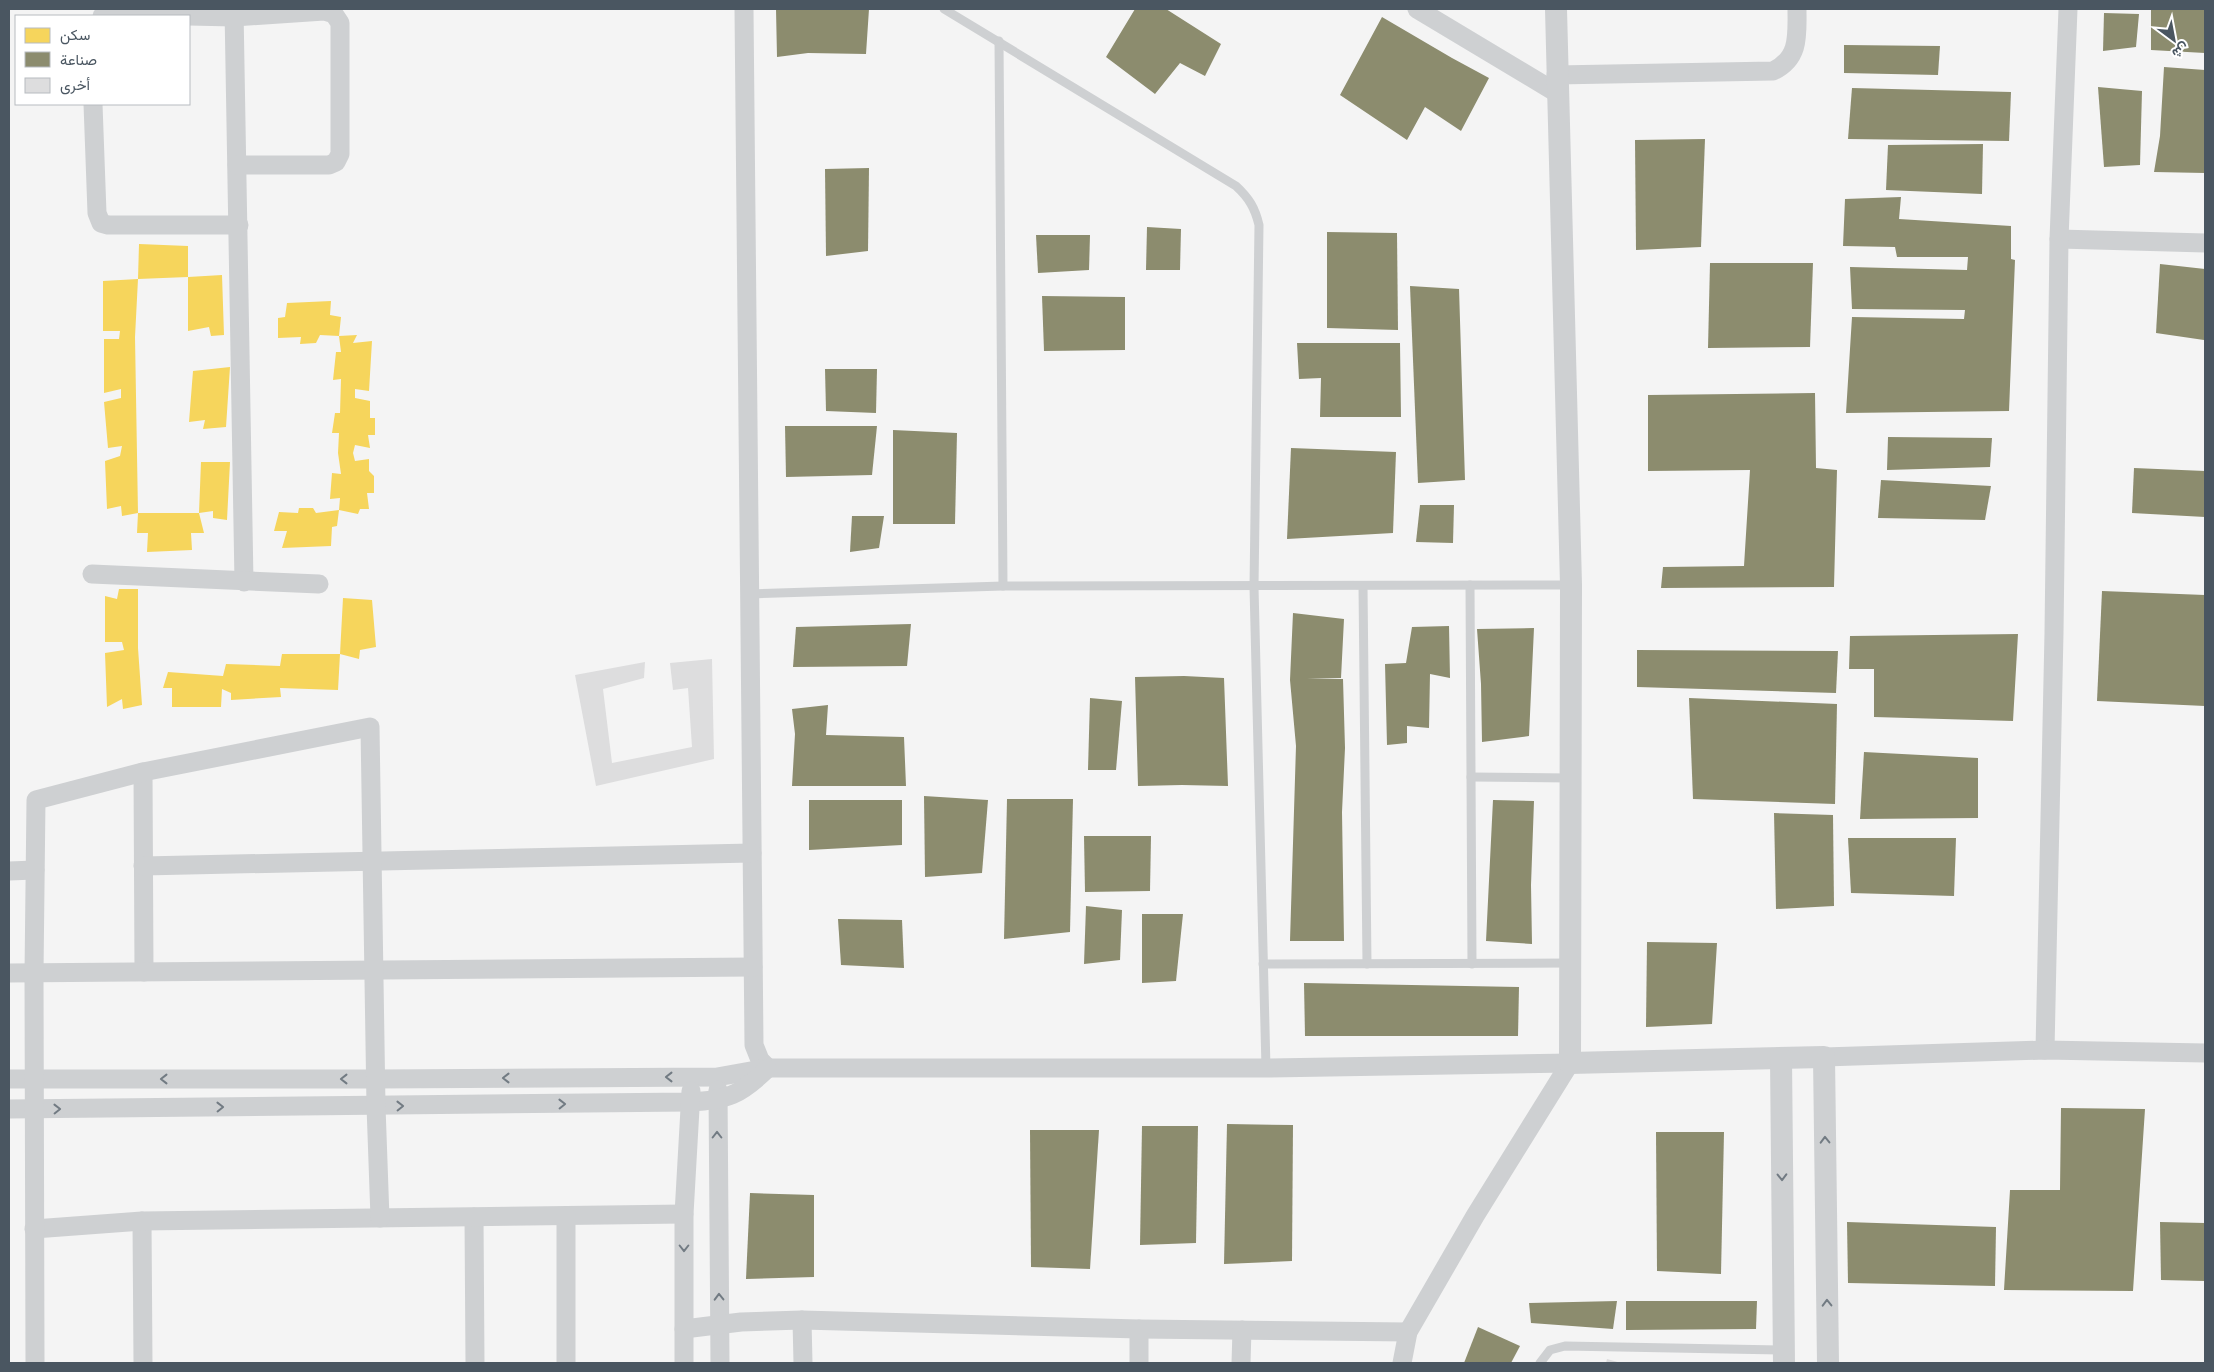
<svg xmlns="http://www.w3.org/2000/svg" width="2214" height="1372" font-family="'Roboto Condensed',Vazirmatn,sans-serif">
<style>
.homes{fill:#f6d55c}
.industry{fill:#8c8c6e}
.building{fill:#ddddde}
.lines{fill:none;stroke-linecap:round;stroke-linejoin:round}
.service{stroke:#ced0d2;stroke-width:9}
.minor{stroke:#ced0d2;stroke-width:19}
.tertiary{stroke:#ced0d2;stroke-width:22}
.oneway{stroke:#727b83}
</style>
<rect width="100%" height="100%" fill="#f4f4f4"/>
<!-- homes -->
<g class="homes">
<polygon points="139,244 188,246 188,277 138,279"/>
<polygon points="222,275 224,335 211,336 209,327 188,331 188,277"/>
<polygon points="138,279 135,337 138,513 122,516 121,506 107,509 105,461 120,456 122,446 108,448 104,402 121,398 121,389 104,393 104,339 119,339 120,331 103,331 103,281"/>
<polygon points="331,301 330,315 341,317 339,336 320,335 316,343 300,344 301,337 278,338 278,318 285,317 287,303"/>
<polygon points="357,335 353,343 372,341 369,391 355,389 355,398 370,401 370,418 375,418 375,435 368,435 370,448 355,445 353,453 355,461 369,459 369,471 374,476 374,493 367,493 369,509 360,509 358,514 339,510 340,498 330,499 332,473 341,474 338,453 339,433 332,433 335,413 340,413 341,379 333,380 336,352 341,352 339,336"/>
<polygon points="230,367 226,427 203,429 205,420 189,422 193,371"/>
<polygon points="201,462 230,462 227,520 213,518 213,511 199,513 204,533 191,533 192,550 147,552 148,533 137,533 138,513 199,513"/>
<polygon points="299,508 313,508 316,513 339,510 337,526 332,527 331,546 282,548 287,531 274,531 279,512 298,513"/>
<polygon points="119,589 138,589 138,648 142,705 123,709 122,699 107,707 105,653 124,650 122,642 105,642 105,596 117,599"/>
<polygon points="343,598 372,600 376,647 360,650 359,659 340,654"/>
<polygon points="282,654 340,654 338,690 280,688 281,697 231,700 231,693 222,689 221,707 172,707 172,688 163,688 168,672 223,676 226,664 280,666"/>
</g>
<!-- industry -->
<g class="industry">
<polygon points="776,9 869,9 866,54 808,53 777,57"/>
<polygon points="1135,9 1166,9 1221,44 1205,76 1180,63 1155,94 1106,57"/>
<polygon points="2151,9 2205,9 2205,53 2151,50"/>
<polygon points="2104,13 2139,14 2136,47 2103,51"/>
<polygon points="1382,17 1452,58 1489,78 1461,131 1425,107 1407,140 1340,95"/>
<polygon points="1844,45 1940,46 1938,75 1844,73"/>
<polygon points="2164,67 2205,70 2205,173 2154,172 2160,136"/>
<polygon points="2098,87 2142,91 2140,165 2104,167"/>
<polygon points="1852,88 2011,92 2009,141 1848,139"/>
<polygon points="1705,139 1701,247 1636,250 1635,140"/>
<polygon points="1983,144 1982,194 1886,190 1888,145"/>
<polygon points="869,168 868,251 826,256 825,169"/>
<polygon points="1901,197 1899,219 2011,226 2011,259 2015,260 2009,411 1846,413 1852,317 1964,319 1965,310 1852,309 1850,267 1967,270 1968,257 1897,257 1895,247 1843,246 1845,199"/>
<polygon points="1147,227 1181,229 1180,270 1146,270"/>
<polygon points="1327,232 1397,233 1398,330 1327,328"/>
<polygon points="1036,235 1090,235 1089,270 1038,273"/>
<polygon points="1710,263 1813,263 1810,347 1708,348"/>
<polygon points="2160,264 2205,269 2204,340 2156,333"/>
<polygon points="1410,286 1459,289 1465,480 1418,483"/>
<polygon points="1042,296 1125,297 1125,350 1044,351"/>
<polygon points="1297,343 1400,343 1401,417 1320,417 1321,378 1299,379"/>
<polygon points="825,369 877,369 876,413 826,411"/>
<polygon points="1815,393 1816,468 1837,470 1834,587 1661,588 1663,567 1744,566 1750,470 1648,471 1648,395"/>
<polygon points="785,426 877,426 872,475 786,477"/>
<polygon points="893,430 957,433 955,524 893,524"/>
<polygon points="1888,437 1992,438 1990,467 1887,470"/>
<polygon points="1291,448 1396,452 1393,533 1287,539"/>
<polygon points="2134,468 2205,471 2205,517 2132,513"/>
<polygon points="1881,480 1991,486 1985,520 1878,518"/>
<polygon points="1420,505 1454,505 1453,543 1416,542"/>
<polygon points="852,516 884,516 879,548 850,552"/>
<polygon points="2102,591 2205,595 2205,706 2097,701"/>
<polygon points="1293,613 1344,619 1341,678 1307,679 1343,679 1345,748 1342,812 1344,941 1290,941 1296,746 1290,680"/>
<polygon points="911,624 907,666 793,667 796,627"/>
<polygon points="1449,626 1450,678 1430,674 1429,728 1407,726 1407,743 1387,745 1385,664 1406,663 1412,627"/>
<polygon points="1534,628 1529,736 1482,742 1481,684 1477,629"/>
<polygon points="2018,634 2013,721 1874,717 1874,669 1849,669 1850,636"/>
<polygon points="1637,650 1838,651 1836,693 1637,687"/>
<polygon points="1184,676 1224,678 1228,786 1182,785 1138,786 1135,677"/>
<polygon points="1090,698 1122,701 1116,770 1088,770"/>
<polygon points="1689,698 1837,704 1835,804 1693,799"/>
<polygon points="828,705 826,735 904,737 906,786 792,786 795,734 792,709"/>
<polygon points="1864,752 1978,758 1978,818 1860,819"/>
<polygon points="924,796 988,800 982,873 925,877"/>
<polygon points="1007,799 1073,799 1070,932 1004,939"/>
<polygon points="809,800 902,800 902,845 809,850"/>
<polygon points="1493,800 1534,801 1531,885 1532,944 1486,941"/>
<polygon points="1774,813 1833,815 1834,906 1776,909"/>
<polygon points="1084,836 1151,836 1150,891 1085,892"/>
<polygon points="1848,838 1956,838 1954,896 1851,893"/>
<polygon points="1086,906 1122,910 1120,960 1084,964"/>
<polygon points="1142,914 1183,914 1176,981 1142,983"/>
<polygon points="838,919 902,920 904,968 841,965"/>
<polygon points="1647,942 1717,943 1712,1024 1646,1027"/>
<polygon points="1304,983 1519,987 1518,1036 1305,1036"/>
<polygon points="2061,1108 2145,1109 2133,1291 2004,1290 2010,1190 2060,1190"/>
<polygon points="1227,1124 1293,1125 1292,1261 1224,1264"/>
<polygon points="1142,1126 1198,1126 1196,1243 1140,1245"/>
<polygon points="1030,1130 1099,1130 1090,1269 1031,1267"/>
<polygon points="1656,1132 1724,1132 1721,1274 1657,1271"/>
<polygon points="750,1193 814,1195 814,1277 746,1279"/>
<polygon points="1847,1222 1996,1227 1995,1286 1848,1283"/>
<polygon points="2160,1222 2205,1223 2205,1281 2161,1280"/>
<polygon points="1617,1301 1613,1329 1531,1323 1529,1303"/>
<polygon points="1626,1301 1757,1301 1756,1329 1626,1330"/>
<polygon points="1478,1327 1520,1346 1511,1363 1464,1363"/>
</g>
<!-- building -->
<g class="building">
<polygon points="712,659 714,759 596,786 575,675 645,662 644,678 603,689 612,763 692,747 688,688 673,690 670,663"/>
<polygon points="1607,1359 1621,1363 1606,1363"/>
</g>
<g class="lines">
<!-- service -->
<g class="service">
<path d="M944,9l292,177c13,12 19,22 23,39l-5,362 12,481"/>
<polyline points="999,41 1003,586"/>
<polyline points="1470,585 1472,964"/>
<polyline points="1363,586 1367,964"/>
<polyline points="750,594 1003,586 1570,585"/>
<polyline points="1471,777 1570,778"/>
<polyline points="1263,964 1570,963"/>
<polyline points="1540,1363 1550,1350 1565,1346 1783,1350"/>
</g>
<!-- minor -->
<g class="minor">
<polyline points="234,9 244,582"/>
<polyline points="744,9 754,1045 760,1060 768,1068"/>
<polyline points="1417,9 1557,93"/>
<polyline points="102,16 180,16"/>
<polyline points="189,16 234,17 324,11 334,14 340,23 340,154 336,162 329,165 237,165"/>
<path d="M1556,75l217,-4c27,-13 24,-36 24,-62"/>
<polyline points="93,104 97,213 101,223 108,225 239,225"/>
<polyline points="2059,239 2205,243"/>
<polyline points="92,574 319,584"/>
<polyline points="143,772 144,972"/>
<polyline points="143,866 752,853"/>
<polyline points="9,871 35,870"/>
<polyline points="9,973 753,967"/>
<polyline points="2045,1050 2054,633 2059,239 2068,9"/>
<polyline points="1824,1057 2045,1050 2205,1053"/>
<polyline points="9,1079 376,1079 717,1077 768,1068 1266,1068 1570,1063"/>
<polyline points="718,1090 720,1363"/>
<path d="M9,1109l681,-7c38,-2 50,-7 77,-33"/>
<polyline points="474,1217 475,1363"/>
<polyline points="142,1221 143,1363"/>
<polyline points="34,1229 142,1221 684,1214"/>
<polyline points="802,1320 803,1363"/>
<polyline points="684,1329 741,1322 802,1320 1139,1329 1408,1332"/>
<polyline points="35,1363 34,973 36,800 143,772 370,727 376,1106 380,1218"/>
<polyline points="566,1363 566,1216"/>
<polyline points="684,1363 684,1214 691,1091"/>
<polyline points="1139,1363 1139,1329"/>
<polyline points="1241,1363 1242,1330"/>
<polyline points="1402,1363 1408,1332 1475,1216 1570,1063"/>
</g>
<!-- tertiary -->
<g class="tertiary">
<polyline points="1556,9 1571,585 1570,1063 1824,1057 1828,1363"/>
<polyline points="1781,1058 1784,1363"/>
</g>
</g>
<!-- one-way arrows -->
<defs><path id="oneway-chevron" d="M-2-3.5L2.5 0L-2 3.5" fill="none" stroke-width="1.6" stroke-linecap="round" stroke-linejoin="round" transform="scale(1.25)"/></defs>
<g class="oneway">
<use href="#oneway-chevron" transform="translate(669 1077) rotate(180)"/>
<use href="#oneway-chevron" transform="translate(506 1078) rotate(180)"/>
<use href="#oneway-chevron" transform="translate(164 1079) rotate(-180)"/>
<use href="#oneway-chevron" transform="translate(344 1079) rotate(-180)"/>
<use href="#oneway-chevron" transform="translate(562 1104) rotate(-1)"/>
<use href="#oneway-chevron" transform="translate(400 1106) rotate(-1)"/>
<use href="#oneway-chevron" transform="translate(220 1107) rotate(-1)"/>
<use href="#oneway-chevron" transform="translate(57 1109) rotate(-1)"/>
<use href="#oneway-chevron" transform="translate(717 1135) rotate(-90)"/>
<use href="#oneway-chevron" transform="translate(1825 1140) rotate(-91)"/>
<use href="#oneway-chevron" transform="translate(1782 1177) rotate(89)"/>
<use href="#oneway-chevron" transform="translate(684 1248) rotate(90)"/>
<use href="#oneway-chevron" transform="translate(719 1297) rotate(-91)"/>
<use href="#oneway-chevron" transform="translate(1827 1303) rotate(-91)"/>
</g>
<!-- border -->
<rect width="2214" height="1372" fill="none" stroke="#4a5661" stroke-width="20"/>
<!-- legend -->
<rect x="15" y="15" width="175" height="90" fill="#ffffff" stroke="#b7bbc0"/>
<rect x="25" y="28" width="25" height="15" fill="#f6d55c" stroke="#b7bbc0"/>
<text x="60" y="40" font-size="15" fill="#4a5661">سكن</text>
<rect x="25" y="52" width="25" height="15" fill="#8c8c6e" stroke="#b7bbc0"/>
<text x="60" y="65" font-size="15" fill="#4a5661">صناعة</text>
<rect x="25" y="78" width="25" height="15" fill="#ddddde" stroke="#b7bbc0"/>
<text x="60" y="90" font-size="15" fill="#4a5661">أخرى</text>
<!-- north arrow -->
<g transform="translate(2174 40) rotate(148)" stroke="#ffffff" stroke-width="4" paint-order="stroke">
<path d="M0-4L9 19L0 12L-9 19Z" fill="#4a5661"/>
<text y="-8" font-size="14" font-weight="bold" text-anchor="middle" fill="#4a5661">ش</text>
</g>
</svg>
